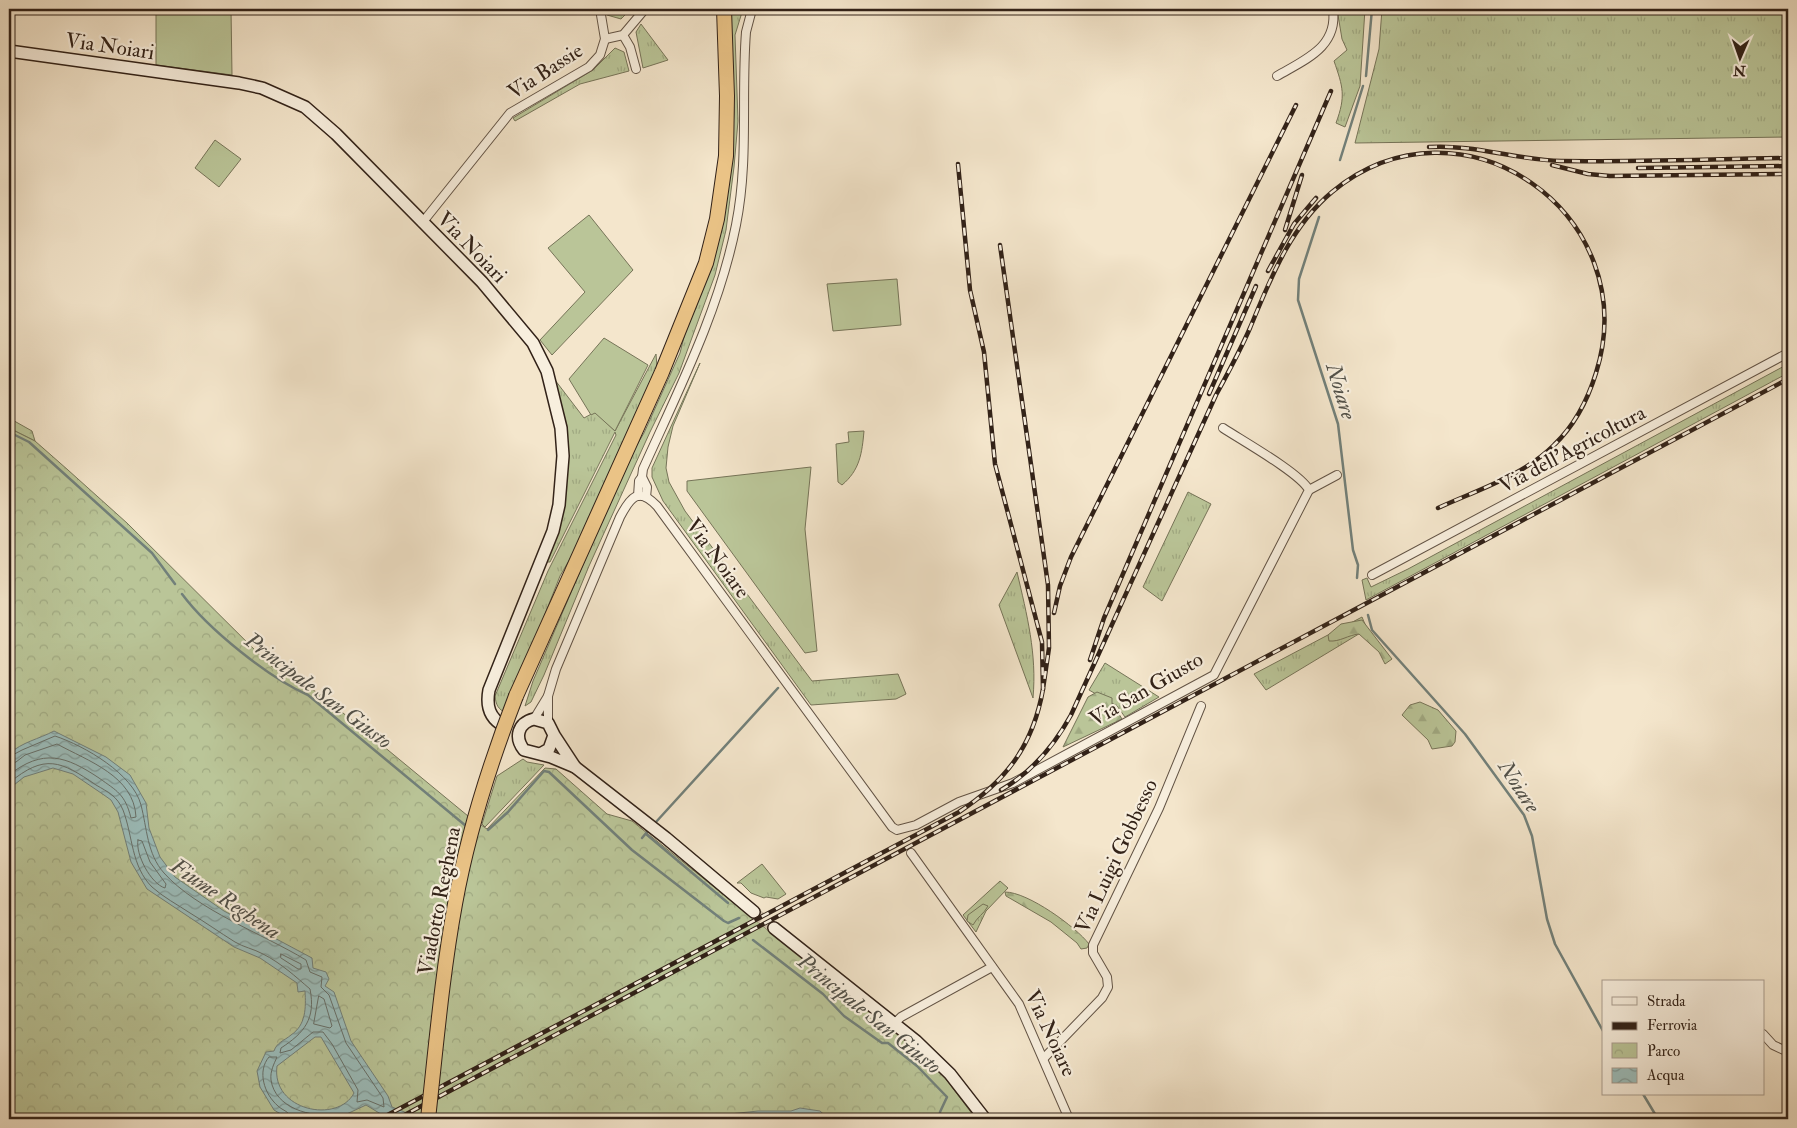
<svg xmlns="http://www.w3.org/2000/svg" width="1797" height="1128" font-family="'IM FELL Double Pica',serif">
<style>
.grass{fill:url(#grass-tufts);stroke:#767458}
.forest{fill:url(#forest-firs);stroke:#767458}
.park{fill:url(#park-crowns);stroke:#767458}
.garden{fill:#bac598;stroke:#767458}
.water{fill:url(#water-waves);stroke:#72807a;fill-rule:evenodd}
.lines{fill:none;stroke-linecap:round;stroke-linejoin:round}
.shore{stroke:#67706a;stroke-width:1}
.stream{stroke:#72807a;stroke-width:2.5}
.secondary-tunnel{stroke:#cdbfa8;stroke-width:11;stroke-dasharray:11 5.5;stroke-linecap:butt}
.street-casing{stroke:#625345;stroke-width:10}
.secondary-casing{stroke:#322218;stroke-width:14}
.highway-casing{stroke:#322218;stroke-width:16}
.street{stroke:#f8efde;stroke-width:8}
.secondary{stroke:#f8efde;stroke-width:11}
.highway{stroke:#eac386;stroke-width:14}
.rail-casing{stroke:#322218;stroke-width:4.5}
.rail{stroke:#f8efde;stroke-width:2.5;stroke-dasharray:8;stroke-linecap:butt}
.highway-bridge-casing{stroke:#322218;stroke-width:16;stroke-linecap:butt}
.highway-bridge{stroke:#eac386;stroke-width:14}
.labels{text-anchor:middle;stroke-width:4.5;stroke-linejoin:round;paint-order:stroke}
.street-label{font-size:21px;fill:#322218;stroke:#f8efde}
.water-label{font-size:22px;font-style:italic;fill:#525149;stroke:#f8efde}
</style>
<defs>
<pattern id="grass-tufts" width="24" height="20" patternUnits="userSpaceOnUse" patternTransform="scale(1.25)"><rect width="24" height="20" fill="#bac598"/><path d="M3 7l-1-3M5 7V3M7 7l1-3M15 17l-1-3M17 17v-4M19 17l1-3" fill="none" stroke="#a0a982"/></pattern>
<pattern id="forest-firs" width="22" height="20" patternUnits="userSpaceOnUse" patternTransform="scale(1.25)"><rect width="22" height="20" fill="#bac598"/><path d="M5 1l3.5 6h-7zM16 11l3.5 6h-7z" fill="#a0a982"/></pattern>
<pattern id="park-crowns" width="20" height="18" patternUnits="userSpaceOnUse" patternTransform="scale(1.25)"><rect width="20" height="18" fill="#bac598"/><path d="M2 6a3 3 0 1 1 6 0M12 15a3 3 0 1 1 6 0" fill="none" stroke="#a0a982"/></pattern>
<pattern id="water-waves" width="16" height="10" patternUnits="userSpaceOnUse" patternTransform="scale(1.25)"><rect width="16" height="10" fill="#9cbebc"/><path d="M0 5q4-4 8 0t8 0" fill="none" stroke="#809a98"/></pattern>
</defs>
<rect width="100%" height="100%" fill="#f4e6cc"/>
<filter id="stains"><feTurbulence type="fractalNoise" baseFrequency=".004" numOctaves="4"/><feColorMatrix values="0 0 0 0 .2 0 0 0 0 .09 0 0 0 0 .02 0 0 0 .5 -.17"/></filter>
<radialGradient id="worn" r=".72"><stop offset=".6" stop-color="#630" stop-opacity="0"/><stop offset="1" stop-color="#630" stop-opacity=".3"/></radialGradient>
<!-- grass -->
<g class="grass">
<polygon points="604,9 631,9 621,19 607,15"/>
<polygon points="729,9 743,9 735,35 738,121 734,167 726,230 715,275 679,373 650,432 589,566 544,675 531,702 525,706 533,681 629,458 644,433 680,353 732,145 734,112"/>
<path d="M1337,9h28l-5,77 -15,41 -9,-4c10,-27 7,-36 -2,-62l13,-11 -5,-11z"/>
<polygon points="1382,9 1788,9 1788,137 1355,143 1379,49"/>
<polygon points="641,24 668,60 643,68 636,32"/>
<polygon points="615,48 624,52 629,71 580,84 515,121 513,118 593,70"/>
<path d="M656,354l1,13 -79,178 -18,31 -54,137c-8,-4 -10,-8 -11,-17l53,-125 68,-136 -1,-3 -65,130h-4c22,-71 29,-109 9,-182l29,38 11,-6 20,19z"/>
<polygon points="700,363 673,426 668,447 666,468 669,482 685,511 812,681 898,674 906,694 896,699 811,705 663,501 652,477 652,468"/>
<polygon points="1788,364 1788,373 1366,600 1362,580 1367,578 1371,587 1408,569"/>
<polygon points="1188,492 1211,504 1162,601 1143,587"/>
<path d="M1017,572c10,43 20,82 16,126l-34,-93z"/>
<polygon points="1362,617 1367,629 1266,690 1254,674"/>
<polygon points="1105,663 1159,697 1125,717 1117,706 1089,690"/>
<polygon points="523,759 527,762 544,765 485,827 482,824 497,776"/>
<polygon points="762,864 786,894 778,899 766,897 764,898 751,893 741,883 737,883"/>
<polygon points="1000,881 1008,888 986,911 976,932 963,915"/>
</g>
<!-- forest -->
<g class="forest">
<polygon points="9,418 32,431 35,441 9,428"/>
<path d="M1362,620l30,39 -7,5 -6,-12 -20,-18c-11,1 -19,8 -30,7l-1,-6 13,-11z"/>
<polygon points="1097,692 1112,698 1112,710 1117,711 1122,719 1063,747 1088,697"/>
<polygon points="1420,702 1438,710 1456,731 1455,742 1452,746 1432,749 1428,740 1402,715 1410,705"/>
<path d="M1005,892c23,0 71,35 84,52l-2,4 -6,1 -4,-6 -26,-21 -45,-26z"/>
<path d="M983,904l5,2c-4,8 -11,11 -15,19l-6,-4 1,-6z"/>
</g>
<!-- park -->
<polygon class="park" points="9,428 35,441 68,470 127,523 271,666 320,694 468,816 487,829 545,768 556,769 607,814 632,821 912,1046 942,1074 976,1119 9,1119"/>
<!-- garden -->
<g class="garden">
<polygon points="156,9 231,9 232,75 156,65"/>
<polygon points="215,140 241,159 219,187 195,168"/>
<polygon points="589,215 633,270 552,355 540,340 585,292 548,248"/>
<polygon points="897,279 901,325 833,331 827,284"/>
<polygon points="604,338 648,365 615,431 595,413 591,415 569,379"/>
<path d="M864,431c-2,22 -4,39 -22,54l-4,-3 -2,-38 13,-2 -1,-10z"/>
<polygon points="811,467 805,529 817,651 805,653 687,491 687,481"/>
</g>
<!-- water -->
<g class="water">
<path d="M54,731l52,26 24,18 16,28 3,25 11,29 15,20 49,34 88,47 1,10 13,4 3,7 -4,7 9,6 17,49 37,55 4,11 30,12h-33l-23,-14 -30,14h-47l-15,-9 -14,-23 -3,-16 9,-19 8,-1c3,-9 10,-10 17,-16 15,-10 15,-27 14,-44l-7,1 -1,-9 -37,-25 -26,-11 -87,-58 -16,-27 -13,-50 -7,-12 -7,-5 -31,-21 -20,-6 -29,9 -15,12v-35c13,-12 30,-15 45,-23zM315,1037h6l33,56c-16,31 -83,18 -77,-27z"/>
<polygon points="800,1108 820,1111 829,1119 682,1119 758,1111 791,1111"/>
</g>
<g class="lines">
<!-- shore -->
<g class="shore">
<path d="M9,757l13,-7 33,-14c30,10 78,38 86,69 6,23 6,49 23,68 33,37 99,61 142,87l4,12 12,5 -1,10 8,8 17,48 37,55 1,9 -17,-7 -10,2 1,-12 -26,-46 -9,-12h-10l-22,18 -11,3 1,-5c23,-15 35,-29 29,-59 -14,-12 -29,-26 -47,-35 -9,-5 -20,-7 -28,-12 -16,-10 -30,-20 -45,-29 -12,-8 -27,-16 -38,-26 -21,-21 -19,-51 -29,-77 -6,-14 -15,-18 -27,-25 -35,-24 -51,-32 -87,-2"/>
<path d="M9,764l7,-2 9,-7 32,-11c31,17 77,32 79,73l-5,1c-6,-24 -14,-27 -32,-40 -33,-22 -56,-30 -90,-3"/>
<path d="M138,840l4,1 8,21 16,22 -1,4c-14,-4 -30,-34 -27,-48z"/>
<polygon points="281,954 301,964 301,969 298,969 281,958"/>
<polygon points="319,996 324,999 332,1026 330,1028 314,1024"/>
<path d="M291,1119c-1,-8 -8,-8 -13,-13 -14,-12 -21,-35 -9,-49h8c-3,7 -7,14 -6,23 4,28 40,38 64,34l2,5"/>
<path d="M731,1119c18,-2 79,-9 91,0"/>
</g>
<!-- stream -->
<g class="stream">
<polyline points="1366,76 1372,9"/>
<polyline points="1340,160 1363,86"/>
<polyline points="1319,217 1299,279 1298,300 1338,424 1353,550 1358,565 1357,578"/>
<polyline points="9,432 29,442 152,553 175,584"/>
<path d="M182,594c26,35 87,84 126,101l158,131"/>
<polyline points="1368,615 1372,630 1465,734 1524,815 1532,836 1547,919 1555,944 1603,1031"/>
<polyline points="656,822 778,688"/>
<polyline points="488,830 508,812 544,771 549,772 632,850 724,921 728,923 739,918"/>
<polyline points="646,834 728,903"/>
<polyline points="642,838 647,832"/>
<polyline points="753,940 823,994 844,1016 882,1043 888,1043 917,1066 947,1097 940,1112 940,1119"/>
<polyline points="1643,1094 1658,1119"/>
</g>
<!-- secondary-tunnel -->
<polyline class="secondary-tunnel" points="754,912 774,928"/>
<!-- street casing -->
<g class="street-casing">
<g id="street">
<polyline points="623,35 630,47 636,69"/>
<polyline points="605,39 623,35 645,9"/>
<path d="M1277,76c29,-17 61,-29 56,-67"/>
<polyline points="422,223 510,113 589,67 600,55 605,39 600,9"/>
<path d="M642,477l1,-8c36,-80 76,-158 93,-244 13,-65 5,-129 10,-193l5,-19 3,-4"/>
<polyline points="1309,490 1337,475"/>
<polyline points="638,496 639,481 642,477 647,487 646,497"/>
<polyline points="1372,575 1788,353"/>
<path d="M548,696l8,-27 64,-152c10,-19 18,-31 37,-11l235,321 5,3 19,-5 43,-23 54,-19 201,-108 95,-185c-9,-17 -68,-50 -86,-62"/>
<polyline points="534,719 548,696 548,723"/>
<polyline points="911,853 1019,1004 1069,1119"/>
<polyline points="894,1024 901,1017 992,967"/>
<polyline points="1763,1034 1773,1045 1788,1052"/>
<polyline points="1044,1058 1102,998 1108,987 1107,977 1093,953 1093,945 1159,808 1201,706"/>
</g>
</g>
<!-- secondary casing -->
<g class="secondary-casing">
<g id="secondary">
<path d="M9,51l230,32 23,5 43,19 31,27 146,148 51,61 14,28 14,57 2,28 -4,49 -6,26 -64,159c-3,16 0,28 15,36"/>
<path d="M540,754l9,-5 5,-14 -6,-12 -14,-4c-16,4 -20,18 -10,31l27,7 24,10 -21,-32"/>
<polyline points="575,767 666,838 754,912"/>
<polyline points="774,928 916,1041 950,1074 985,1119"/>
</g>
</g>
<!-- highway casing -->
<g class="highway-casing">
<polyline id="highway" points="516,696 662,372 706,263 717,219 726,156 727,96 724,9"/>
</g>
<!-- street -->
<use href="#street" class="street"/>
<!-- secondary -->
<use href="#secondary" class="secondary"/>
<!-- highway -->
<use href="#highway" class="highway"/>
<!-- rail casing -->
<g class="rail-casing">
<g id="rail">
<path d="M1429,147c45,-3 87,13 132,14 76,1 152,-2 227,-3"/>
<polyline points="958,164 970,290 984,352 995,464 1042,642 1043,689 1049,648 1048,585 1000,245"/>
<polyline points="1552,165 1588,174 1610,176 1788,174"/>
<polyline points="1638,168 1788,166"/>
<polyline points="1285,230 1302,175"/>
<polyline points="1268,271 1294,224 1316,198"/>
<polyline points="1209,394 1256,286"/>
<polyline points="1054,613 1060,586 1071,557 1296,105"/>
<polyline points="1090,660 1104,618 1331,91"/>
<path d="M1001,790c31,-18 53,-44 70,-75l145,-320c12,-22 24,-44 34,-67 20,-48 40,-101 82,-136 129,-107 314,22 264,181 -8,26 -22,53 -42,72 -31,31 -77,45 -116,63"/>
<path d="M380,1119l579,-307c47,-31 74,-66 84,-123"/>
<polyline points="397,1119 1788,379"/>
</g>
</g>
<!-- rail -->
<use href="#rail" class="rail"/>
<!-- highway-bridge casing -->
<g class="highway-bridge-casing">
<path id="highway-bridge" d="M428,1119c8,-72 14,-144 27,-215 13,-72 35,-141 61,-208"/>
</g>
<!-- highway-bridge -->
<use href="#highway-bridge" class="highway-bridge"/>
</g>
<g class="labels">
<!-- street labels -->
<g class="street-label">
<text transform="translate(110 46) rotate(8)" y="7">Via Noiari</text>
<text transform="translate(545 71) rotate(-33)" y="7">Via Bassie</text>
<text transform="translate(472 247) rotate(46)" y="7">Via Noiari</text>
<text transform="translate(1572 449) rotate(-28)" y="7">Via dell'Agricoltura</text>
<text transform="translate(718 558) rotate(54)" y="7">Via Noiare</text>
<text transform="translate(1146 689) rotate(-30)" y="7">Via San Giusto</text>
<text transform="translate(1116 856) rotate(-65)" y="7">Via Luigi Gobbesso</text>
<text transform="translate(439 901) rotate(-79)" y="7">Viadotto Reghena</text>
<text transform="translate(1051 1033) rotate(65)" y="7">Via Noiare</text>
</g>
<!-- water labels -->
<g class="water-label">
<text transform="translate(1342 391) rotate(73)" y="8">Noiare</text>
<text transform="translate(319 690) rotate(37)" y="8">Principale San Giusto</text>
<text transform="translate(1520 786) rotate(57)" y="8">Noiare</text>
<text transform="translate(226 898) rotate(34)" y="8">Fiume Reghena</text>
<text transform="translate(870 1013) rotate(39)" y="8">Principale San Giusto</text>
</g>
</g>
<!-- margin -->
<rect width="1797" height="1128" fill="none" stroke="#f4e6cc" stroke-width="30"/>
<rect x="10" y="10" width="1777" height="1108" fill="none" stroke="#322218" stroke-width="2.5"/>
<rect x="15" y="15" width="1767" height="1098" fill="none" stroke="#322218"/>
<!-- legend -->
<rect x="1602" y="980" width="162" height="115" fill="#f8efde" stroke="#a99d8f"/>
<rect x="1612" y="997" width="25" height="8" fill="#f8efde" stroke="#a99d8f"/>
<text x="1647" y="1006" font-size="15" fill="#322218">Strada</text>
<rect x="1612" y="1022" width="25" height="8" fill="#322218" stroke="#a99d8f"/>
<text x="1647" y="1030" font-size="15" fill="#322218">Ferrovia</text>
<rect x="1612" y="1043" width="25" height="15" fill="url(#park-crowns)" stroke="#a99d8f"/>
<text x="1647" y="1056" font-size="15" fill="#322218">Parco</text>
<rect x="1612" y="1068" width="25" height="15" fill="url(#water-waves)" stroke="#a99d8f"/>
<text x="1647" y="1080" font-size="15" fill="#322218">Acqua</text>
<!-- north arrow -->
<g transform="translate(1740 58) rotate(182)" stroke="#f8efde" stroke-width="4" paint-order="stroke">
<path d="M0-4L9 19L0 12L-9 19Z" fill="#322218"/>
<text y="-8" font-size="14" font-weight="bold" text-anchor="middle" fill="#322218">N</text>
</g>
<rect width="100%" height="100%" filter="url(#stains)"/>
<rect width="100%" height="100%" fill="url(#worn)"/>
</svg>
